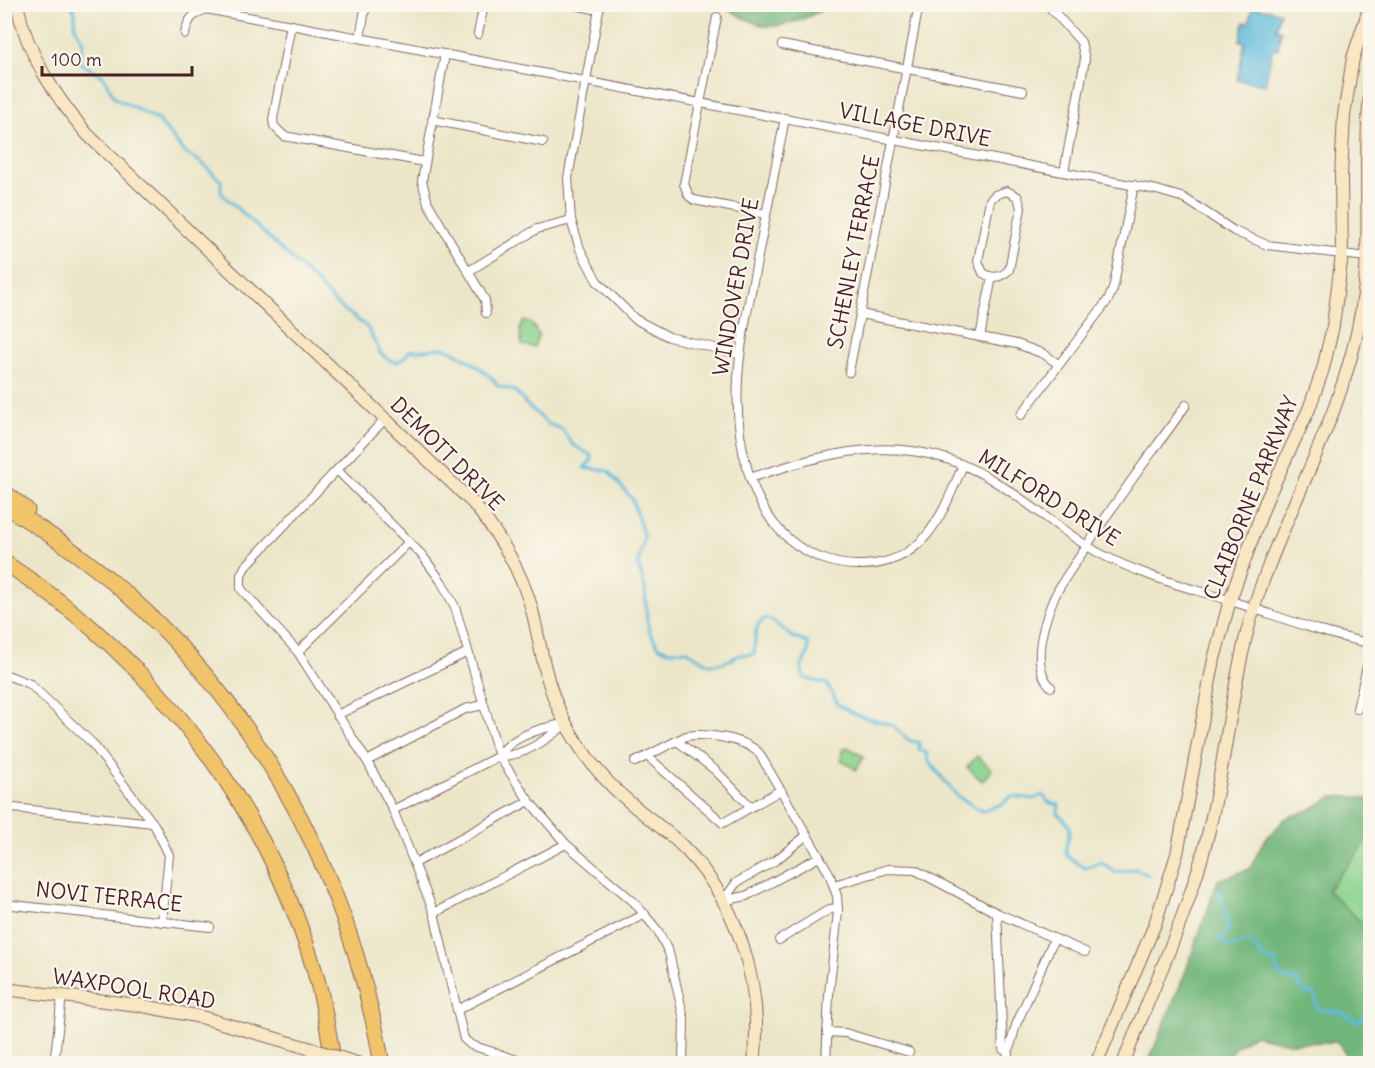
<svg xmlns="http://www.w3.org/2000/svg" width="1375" height="1068" font-family="Delius,sans-serif">
<style>
.green{fill:#8cd48f;stroke:#6b7a5d;stroke-width:1.5}
.forest{fill:#71b67a;stroke:#5e6a52;stroke-width:1.5}
.water{fill:#5fbbdd;stroke:#546d84;stroke-width:1.5}
.lines{fill:none;stroke-linecap:round;stroke-linejoin:round}
.stream{stroke:#5fbbdd;stroke-width:3}
.street-casing{stroke:#836562;stroke-width:10}
.secondary-casing{stroke:#836562;stroke-width:14}
.highway-casing{stroke:#836562;stroke-width:17}
.street{stroke:#fff;stroke-width:8}
.secondary{stroke:#f9e7c3;stroke-width:12}
.highway{stroke:#f1c36a;stroke-width:15}
.secondary-bridge-casing{stroke:#836562;stroke-width:14;stroke-linecap:butt}
.secondary-bridge{stroke:#f9e7c3;stroke-width:12}
.labels{text-anchor:middle;stroke-width:4.5;stroke-linejoin:round;paint-order:stroke}
.street-label{font-size:21px;fill:#4a1f2b;stroke:#fbf7ec}
</style>
<rect width="100%" height="100%" fill="#fbf7ec"/>
<filter id="ink" filterUnits="userSpaceOnUse"><feTurbulence type="fractalNoise" baseFrequency=".0167" numOctaves="2"/><feDisplacementMap in="SourceGraphic" scale="12" xChannelSelector="R" yChannelSelector="G"/><feConvolveMatrix kernelMatrix="1 2 1 2 8 2 1 2 1" color-interpolation-filters="sRGB"/></filter>
<filter id="wash" filterUnits="userSpaceOnUse"><feTurbulence type="fractalNoise" baseFrequency=".008" numOctaves="4" result="noise"/><feDisplacementMap in="SourceGraphic" scale="24" xChannelSelector="R" yChannelSelector="G"/><feGaussianBlur stdDeviation="1.35" result="paint"/><feColorMatrix in="noise" values="0 0 0 0 0 0 0 0 0 0 0 0 0 0 0 0 0 1.4 0 .05"/><feComposite in="paint" operator="in"/></filter>
<g filter="url(#wash)">
<rect width="100%" height="100%" fill="#ece6c9"/>
<!-- green -->
<g class="green">
<polygon points="524,321 532,324 539,335 534,347 522,345 520,329"/>
<polygon points="847,747 864,757 856,770 841,760 842,750"/>
<polygon points="977,756 992,770 982,781 967,767"/>
<polygon points="1370,837 1370,930 1326,890"/>
</g>
<!-- forest -->
<g class="forest">
<path d="M724,5h105c-12,10 -46,23 -62,21 -13,-2 -35,-13 -43,-21z"/>
<polygon points="1349,796 1370,799 1370,838 1327,890 1370,930 1370,1063 1350,1063 1338,1042 1290,1043 1253,1035 1233,1049 1230,1063 1148,1063 1184,976 1218,880 1250,869 1263,842 1286,818 1307,811 1332,797"/>
</g>
<!-- water -->
<polygon class="water" points="1252,7 1280,12 1276,28 1281,30 1278,49 1273,48 1265,85 1237,80 1245,42 1240,41 1244,22 1249,23"/>
<g class="lines">
<!-- stream -->
<g class="stream">
<path d="M71,4l4,9v14l8,15 -4,20 24,14 12,22 43,22 27,33 16,9 20,19v12l94,88 19,21 33,25 14,27 10,7 6,1 5,-2 9,-10c14,3 24,-4 33,-2 15,4 46,25 54,38l17,5 12,14 21,19 14,5 11,16 18,10 1,5 -8,8 24,3 24,28 12,38 -6,27 7,23 2,34 3,12 9,14 10,4 17,-1 23,14 14,-1 17,-8 14,-1c2,-13 -2,-26 10,-35l7,1 22,17 15,6v10l-7,14 3,11 23,6 11,21 19,10 35,10 18,16 9,1v8l8,3 1,7 29,36 25,15 20,-7 10,-8 22,3 9,-4 5,7 11,3 -1,9c24,19 3,22 9,42l18,12 16,-6 14,10 20,-3 13,6"/>
<path d="M1216,891l3,1 10,33 -2,8 -9,7 12,7 20,-5 15,17 11,3c2,18 5,16 20,18l8,12 11,2 2,15 24,3 16,10 7,-6 6,4"/>
</g>
</g>
</g>
<g filter="url(#ink)">
<g class="lines">
<!-- street casing -->
<g class="street-casing">
<g id="street">
<polyline points="569,4 599,10"/>
<polyline points="600,4 568,178 571,220 580,249 597,281 635,319 669,337 739,354"/>
<polyline points="1047,4 1081,42 1085,59 1064,172"/>
<polyline points="717,17 684,184 689,196 694,200 766,214"/>
<polyline points="291,25 273,119 274,126 284,136 424,162"/>
<path d="M185,34c3,-15 7,-19 21,-25l85,16 866,165 27,8 50,33 33,14 100,12"/>
<polyline points="478,34 484,4"/>
<polyline points="360,38 366,4"/>
<polyline points="782,45 1023,91"/>
<polyline points="445,54 422,181 428,203 485,300 486,313"/>
<path d="M785,118c-9,48 -19,96 -28,143 -14,74 -31,136 -9,210 8,27 20,51 42,69 19,16 46,26 71,25 64,-1 81,-50 102,-100"/>
<polyline points="432,120 543,142"/>
<path d="M1007,191l11,6 3,11 -12,62c-9,8 -16,9 -26,3l-5,-12 12,-61 5,-5z"/>
<polyline points="469,271 537,229 571,220"/>
<polyline points="860,314 1017,344 1044,354 1058,364"/>
<polyline points="980,337 992,277"/>
<polyline points="849,372 917,15 922,4"/>
<polyline points="1021,415 1108,300 1113,289 1134,185"/>
<polyline points="385,419 245,567 241,575 241,589 298,652 367,761 393,810 434,913 464,1039 471,1045 529,1064"/>
<polyline points="337,470 422,555 441,581 455,607 499,756 529,801 566,844 634,902 658,931 669,953 684,1019 683,1064"/>
<path d="M750,478c90,-30 167,-49 252,8 33,21 63,48 97,67 41,22 88,34 132,48 44,14 94,34 139,42"/>
<polyline points="298,652 408,543"/>
<polyline points="4,674 30,684 92,743 155,826 169,855 162,922"/>
<path d="M1051,687c-21,-21 -8,-62 2,-87 8,-18 21,-35 32,-51 31,-50 67,-96 101,-144"/>
<polyline points="1357,709 1370,654"/>
<polyline points="337,715 468,652"/>
<polyline points="677,741 715,770 751,807"/>
<path d="M499,756c12,-20 42,-28 64,-32"/>
<polyline points="647,756 723,823 781,790"/>
<polyline points="367,761 465,709 483,705"/>
<path d="M635,762l51,-26c21,-3 58,2 73,17l70,120 8,23 1,16 -9,82 -3,70"/>
<polyline points="4,807 153,823"/>
<path d="M393,810l106,-54c25,1 48,-17 67,-32"/>
<polyline points="807,835 776,860 736,883 723,901 746,896 819,857"/>
<polyline points="415,863 529,801"/>
<polyline points="834,885 888,869 915,870 997,913 1085,952"/>
<polyline points="4,904 210,927"/>
<polyline points="434,913 566,844"/>
<polyline points="997,913 1003,1049 1008,1052"/>
<polyline points="779,940 830,909 838,908"/>
<polyline points="457,1010 645,914"/>
<polyline points="827,1032 845,1033 909,1052"/>
<polyline points="54,1064 62,996"/>
<polyline points="1005,1064 1016,1025 1054,939"/>
</g>
</g>
<!-- secondary casing -->
<g class="secondary-casing">
<g id="secondary">
<path d="M17,4c10,51 38,92 70,130l386,369c28,34 51,71 61,115 8,36 13,71 31,104 16,30 36,56 62,78 16,14 33,26 49,40 61,56 88,143 78,224"/>
<polyline points="4,989 138,1005 201,1017 308,1048"/>
<polyline points="1096,1064 1155,924 1177,854 1214,659 1230,600 1266,501 1309,409 1323,369 1333,326 1342,254 1341,176 1344,115 1353,58 1370,6"/>
<path d="M1123,1064c28,-73 62,-143 82,-218 21,-79 25,-159 49,-239 32,-100 89,-190 107,-294 13,-72 1,-145 9,-218"/>
</g>
</g>
<!-- highway casing -->
<g class="highway-casing">
<g id="highway">
<polyline points="4,492 27,510"/>
<path d="M4,506c208,121 337,323 378,558"/>
<path d="M4,562c152,99 266,245 314,421 7,26 11,54 16,81"/>
</g>
</g>
<!-- street -->
<use href="#street" class="street"/>
<!-- secondary -->
<use href="#secondary" class="secondary"/>
<!-- highway -->
<use href="#highway" class="highway"/>
<!-- secondary-bridge casing -->
<g class="secondary-bridge-casing">
<polyline id="secondary-bridge" points="308,1048 360,1064"/>
</g>
<!-- secondary-bridge -->
<use href="#secondary-bridge" class="secondary-bridge"/>
</g>
</g>
<g class="labels">
<!-- street labels -->
<g class="street-label">
<text transform="translate(915 125) rotate(11)" y="7">VILLAGE DRIVE</text>
<text transform="translate(854 252) rotate(-79)" y="7">SCHENLEY TERRACE</text>
<text transform="translate(736 287) rotate(-80)" y="7">WINDOVER DRIVE</text>
<text transform="translate(447 454) rotate(45)" y="7">DEMOTT DRIVE</text>
<text transform="translate(1049 498) rotate(32)" y="7">MILFORD DRIVE</text>
<text transform="translate(1251 498) rotate(-68)" y="7">CLAIBORNE PARKWAY</text>
<text transform="translate(109 897) rotate(6)" y="7">NOVI TERRACE</text>
<text transform="translate(134 989) rotate(9)" y="7">WAXPOOL ROAD</text>
</g>
</g>
<!-- margin -->
<rect width="1375" height="1068" fill="none" stroke="#fbf7ec" stroke-width="24"/>
<!-- scale -->
<path d="M42 66v9h150v-9" fill="none" stroke="#4a1f2b" stroke-width="3"/>
<text x="51" y="66" font-size="18" fill="#4a1f2b" stroke="#fbf7ec" stroke-width="4.5" paint-order="stroke">100 m</text>
</svg>
